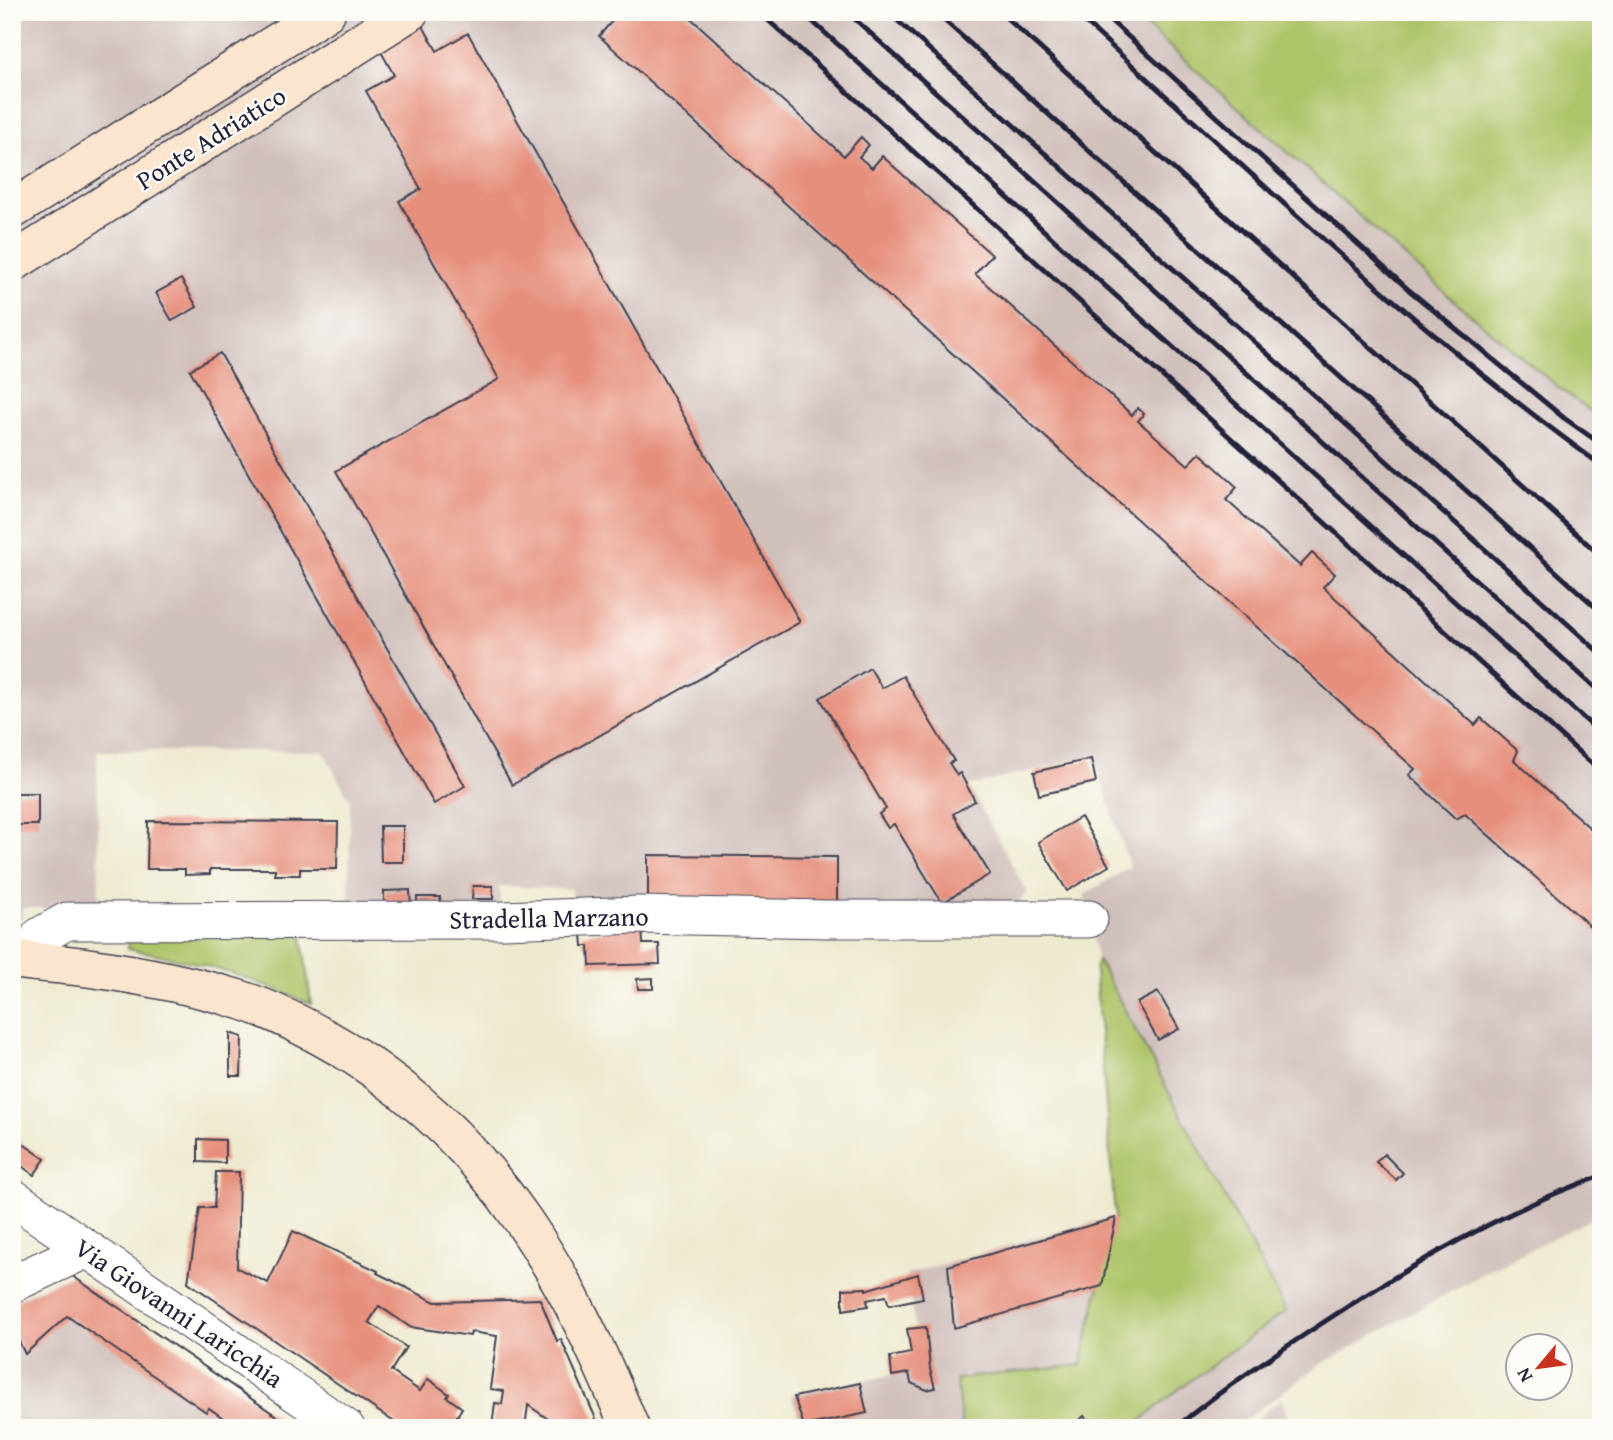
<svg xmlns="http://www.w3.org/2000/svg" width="1613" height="1440" font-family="'Gentium Book Plus',serif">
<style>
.industrial{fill:#d0c0bc}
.green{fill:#aec469;stroke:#687352;stroke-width:2}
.building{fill:#e68f7c}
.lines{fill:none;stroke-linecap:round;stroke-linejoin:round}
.minor-casing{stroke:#414051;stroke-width:39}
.secondary-casing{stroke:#414051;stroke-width:41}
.path{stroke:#414051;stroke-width:4.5;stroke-dasharray:2 5;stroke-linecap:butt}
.minor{stroke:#fff;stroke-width:37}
.secondary{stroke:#fbe5cf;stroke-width:38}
.rail{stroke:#22223b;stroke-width:5}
.labels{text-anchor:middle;stroke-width:5;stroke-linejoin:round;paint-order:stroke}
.street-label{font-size:26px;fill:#22223b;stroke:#fdfcf7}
</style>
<rect width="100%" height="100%" fill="#fdfcf7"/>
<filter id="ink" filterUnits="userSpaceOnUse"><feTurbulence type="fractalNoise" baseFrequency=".0143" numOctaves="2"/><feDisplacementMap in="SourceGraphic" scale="14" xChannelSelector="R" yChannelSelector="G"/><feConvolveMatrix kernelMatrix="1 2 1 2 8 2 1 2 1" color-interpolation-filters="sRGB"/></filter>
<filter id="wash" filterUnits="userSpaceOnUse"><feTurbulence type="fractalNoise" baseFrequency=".00686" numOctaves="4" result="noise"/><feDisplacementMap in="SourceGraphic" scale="28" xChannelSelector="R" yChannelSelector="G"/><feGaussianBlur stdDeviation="1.57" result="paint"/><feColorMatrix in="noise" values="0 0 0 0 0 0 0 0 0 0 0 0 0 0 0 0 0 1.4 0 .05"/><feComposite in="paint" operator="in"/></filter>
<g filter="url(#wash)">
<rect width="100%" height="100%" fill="#eeead0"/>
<!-- industrial -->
<g class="industrial">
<polygon points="12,12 1131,12 1459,305 1559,388 1601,419 1601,1214 1489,1270 1320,1365 1233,1428 1132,1428 1180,1388 1286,1311 1098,960 1084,895 1130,867 1093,756 969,786 1027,892 1015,906 573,911 571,889 499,886 500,909 349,910 350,800 323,751 97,751 99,908 23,908 17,935 12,934"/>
<polygon points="1115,1216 1081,1365 957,1379 962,1428 802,1428 791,1395 921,1369 907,1274"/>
<polygon points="71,1275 294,1428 12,1428 12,1301"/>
<polygon points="1282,1398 1291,1428 1246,1428"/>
</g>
<!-- green -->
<g class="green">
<polygon points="1131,12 1601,12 1601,419 1559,388 1459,305"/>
<path d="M129,934l173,1 9,69c-64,-28 -115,-44 -184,-55z"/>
<polygon points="1098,960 1286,1311 1180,1388 1132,1428 962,1428 956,1379 1081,1365 1115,1216 1095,970"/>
</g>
<g id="blocks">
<!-- building -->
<g class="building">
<polygon points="359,12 415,12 437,51 468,33 800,622 512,785 336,471 499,379 399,201 421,189 366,91 394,75"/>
<polygon points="620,12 684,12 844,156 861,137 869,145 859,157 872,168 882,156 992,255 975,274 1132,415 1138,408 1144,414 1138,421 1188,465 1200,453 1237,487 1226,500 1300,566 1312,553 1335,574 1323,587 1475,725 1481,718 1518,751 1514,760 1601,838 1601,936 1465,814 1456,819 1409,775 1415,769 599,36"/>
<polygon points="181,279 197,307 172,321 156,293"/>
<polygon points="220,353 465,786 434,804 190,370"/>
<polygon points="870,668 882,688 903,676 954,761 949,763 957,775 960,773 975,801 953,814 990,874 942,903 894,824 888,828 879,814 886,809 820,698"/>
<polygon points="1091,759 1096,782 1039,795 1034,772"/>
<rect x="12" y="793" width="26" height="32"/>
<polygon points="1081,817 1109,866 1067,891 1038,842"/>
<polygon points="148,821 338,822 337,869 300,869 300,875 275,875 275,869 210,869 210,874 185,875 185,869 147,869"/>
<polygon points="380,826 403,826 403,862 381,862"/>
<polygon points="648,855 837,857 837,902 648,902"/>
<polygon points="473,886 493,886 493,899 472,899"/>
<polygon points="410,890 411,909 384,910 384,891"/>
<rect x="417" y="897" width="23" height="11"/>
<polygon points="642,925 643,944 659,944 660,964 590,966 589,946 583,946 582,934"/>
<polygon points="653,978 653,989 638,989 637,979"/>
<polygon points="1158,992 1179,1029 1158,1040 1137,1003"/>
<polygon points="230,1033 242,1037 241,1076 230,1076"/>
<polygon points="12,1136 45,1159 34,1175 12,1159"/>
<polygon points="198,1139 225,1140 225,1163 198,1162"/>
<polygon points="1384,1154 1403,1173 1396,1180 1376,1162"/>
<polygon points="216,1172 239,1172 237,1268 268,1283 293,1231 378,1271 377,1273 435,1302 540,1299 557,1341 561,1339 600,1428 561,1428 528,1405 525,1428 492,1426 495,1403 502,1404 504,1391 490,1389 497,1336 471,1332 470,1336 410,1327 379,1306 369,1322 406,1347 391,1371 420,1391 428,1379 449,1394 447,1397 462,1408 457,1416 473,1428 403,1428 188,1282 200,1208 214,1208"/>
<polygon points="1116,1218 1102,1286 954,1328 948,1266"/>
<polygon points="918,1274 923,1298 889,1305 886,1296 867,1300 868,1306 843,1310 843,1289 866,1288 866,1290"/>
<polygon points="71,1275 294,1428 237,1428 209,1408 206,1412 67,1316 25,1354 12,1327 12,1303"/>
<polygon points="926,1327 930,1369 935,1388 927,1390 911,1383 909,1373 892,1376 890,1357 911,1353 907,1329"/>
<polygon points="860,1383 867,1413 804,1426 794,1397"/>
<polygon points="1084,1416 1094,1428 1071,1428"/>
</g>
</g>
</g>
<g filter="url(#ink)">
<use href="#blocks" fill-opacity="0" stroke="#414051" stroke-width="2"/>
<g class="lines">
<!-- minor casing -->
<g class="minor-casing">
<g id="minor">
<polyline points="35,962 40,936 67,921 503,920 639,915 828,919 1089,919"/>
<polyline points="12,1197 346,1428"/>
<polyline points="12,1284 85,1250"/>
</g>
</g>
<!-- secondary casing -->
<g class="secondary-casing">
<g id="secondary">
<polyline points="12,210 326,12"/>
<polyline points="12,263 409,12"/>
<path d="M12,959c26,4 53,5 79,9 51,7 101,17 150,32 40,13 78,34 114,56 143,93 211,218 275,372"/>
</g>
</g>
<!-- path -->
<polyline class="path" points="442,19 454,12"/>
<!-- minor -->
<use href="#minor" class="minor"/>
<!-- secondary -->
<use href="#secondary" class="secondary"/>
<!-- rail -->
<g class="rail">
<polyline points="759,12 1601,772"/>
<polyline points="802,12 1601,734"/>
<polyline points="847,12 1601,693"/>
<polyline points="888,12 1601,654"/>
<polyline points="935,12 1601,612"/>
<polyline points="1000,12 1601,556"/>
<path d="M1074,12c171,155 339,318 527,453"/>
<polyline points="1101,12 1409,290 1564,418 1601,444"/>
<path d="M1175,1428c48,-40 100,-74 152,-108 86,-56 177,-110 274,-144"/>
</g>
</g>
</g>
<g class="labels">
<!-- street labels -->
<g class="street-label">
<text transform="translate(211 138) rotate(-32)" y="9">Ponte Adriatico</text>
<text transform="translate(549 918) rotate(-1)" y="9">Stradella Marzano</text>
<text transform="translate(179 1313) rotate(34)" y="9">Via Giovanni Laricchia</text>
</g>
</g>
<!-- margin -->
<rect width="1613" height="1440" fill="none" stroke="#fdfcf7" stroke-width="42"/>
<!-- north arrow -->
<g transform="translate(1539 1367) rotate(241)"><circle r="33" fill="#fdfcf7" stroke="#a5a5ac" stroke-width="2"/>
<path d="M0-5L12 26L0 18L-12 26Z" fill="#c8321e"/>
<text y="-10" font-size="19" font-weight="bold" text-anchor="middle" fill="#22223b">N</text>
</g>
</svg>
